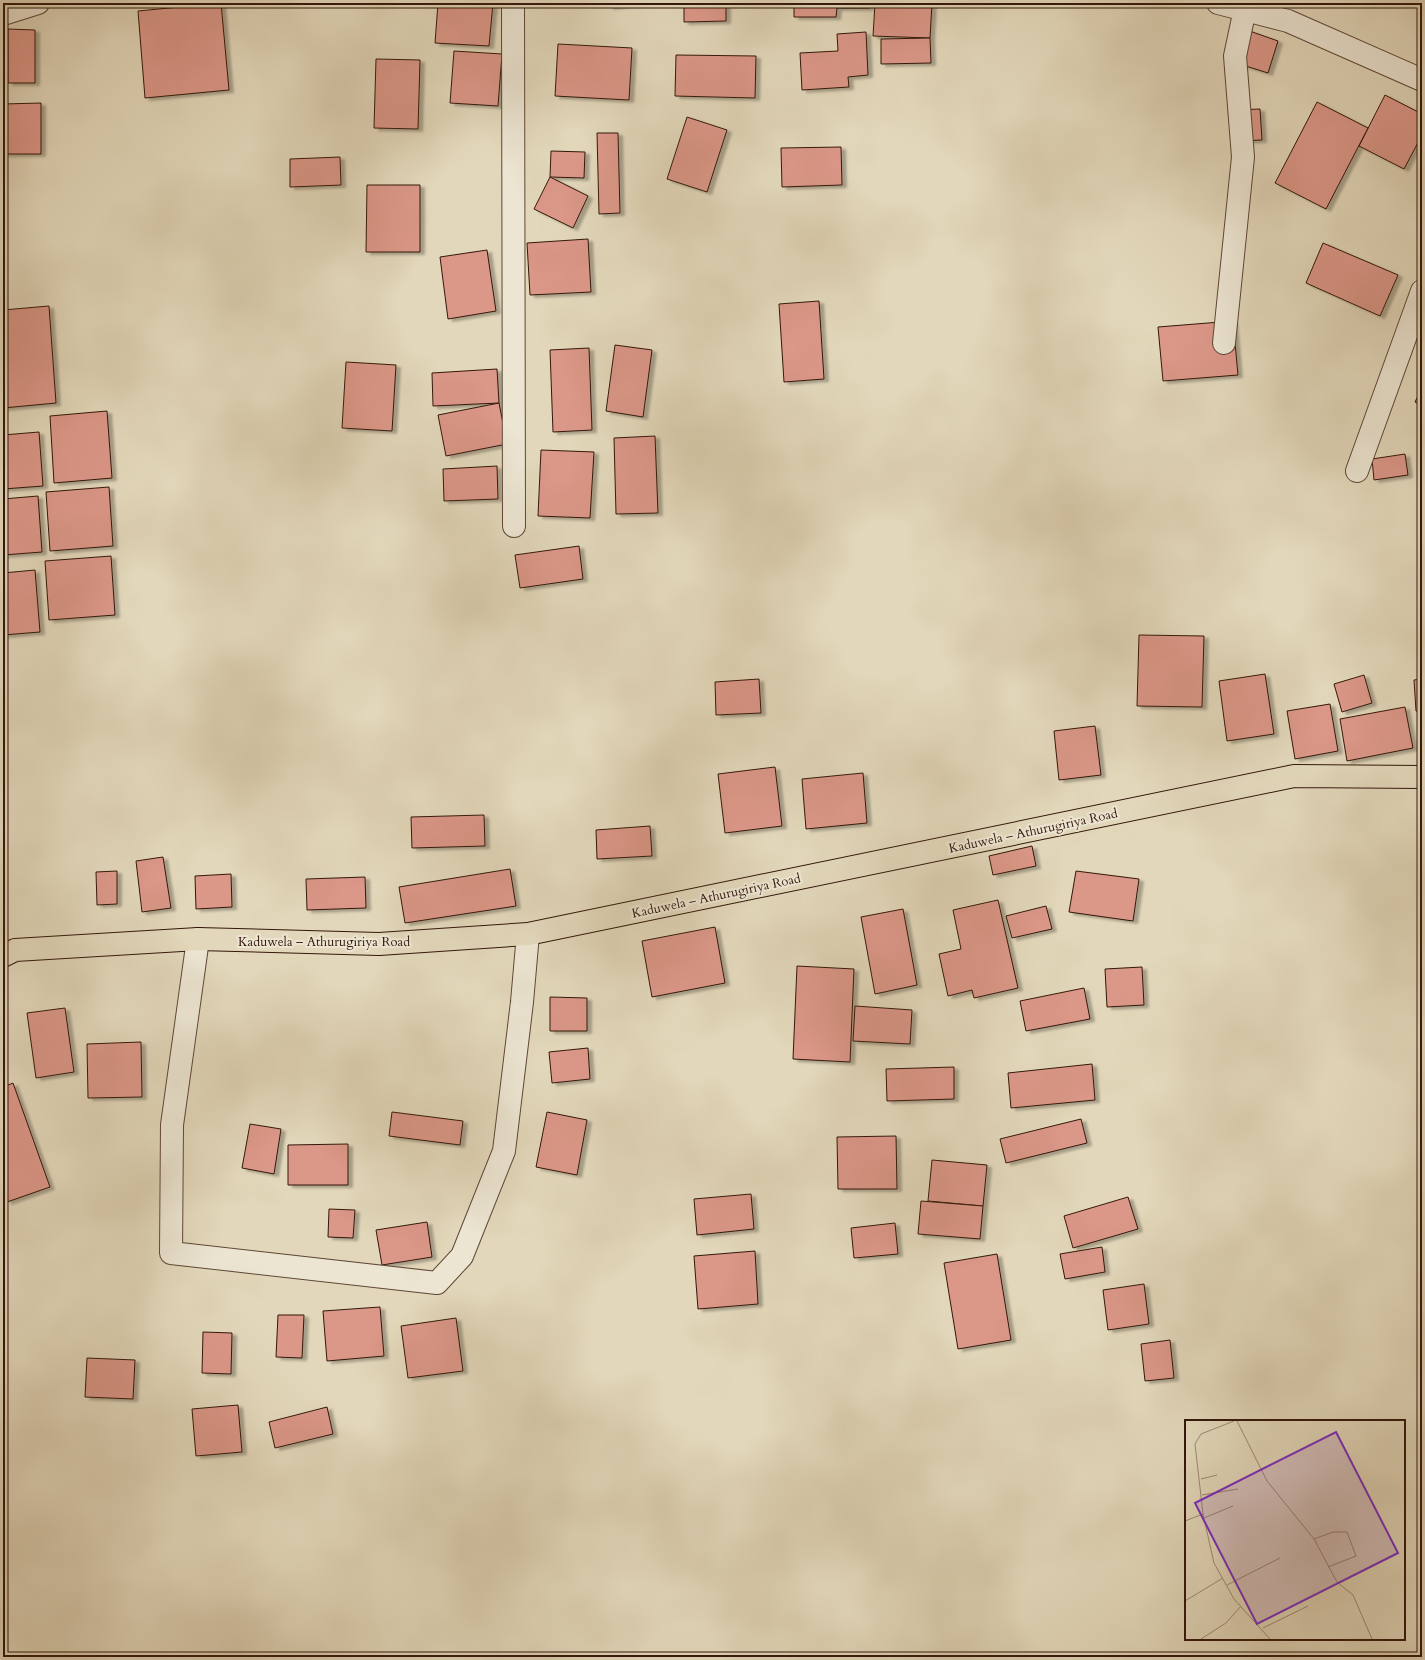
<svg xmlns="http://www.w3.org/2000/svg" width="1425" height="1660" font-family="Cardo,serif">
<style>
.building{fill:#db9788;stroke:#33170b;filter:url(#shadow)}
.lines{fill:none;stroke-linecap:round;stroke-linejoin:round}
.street-casing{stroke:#5f4737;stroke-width:24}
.primary-casing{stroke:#33170b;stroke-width:24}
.street{stroke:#ece5d2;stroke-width:22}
.primary{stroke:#e2d7ba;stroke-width:22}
.labels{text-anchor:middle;stroke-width:4;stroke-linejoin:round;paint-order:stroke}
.street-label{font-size:13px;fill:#33170b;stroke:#ece5d2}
.inset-road{fill:none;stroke:#9c8a74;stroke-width:1}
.view{fill:#7b2cbf;fill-opacity:0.15;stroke:#7b2cbf;stroke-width:2}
.inset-edge{fill:none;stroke:#33170b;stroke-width:2}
</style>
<defs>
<filter id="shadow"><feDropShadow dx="4.5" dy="2.5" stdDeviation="1" flood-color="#0004"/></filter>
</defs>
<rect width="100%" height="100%" fill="#e2d7ba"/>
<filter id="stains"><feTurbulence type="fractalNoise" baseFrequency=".005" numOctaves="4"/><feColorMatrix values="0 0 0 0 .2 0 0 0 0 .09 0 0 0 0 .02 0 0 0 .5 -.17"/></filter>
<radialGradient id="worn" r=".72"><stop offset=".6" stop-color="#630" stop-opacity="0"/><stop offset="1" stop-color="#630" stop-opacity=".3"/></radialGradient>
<!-- building -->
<g class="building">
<polygon points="221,3 229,90 145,98 138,11"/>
<polygon points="438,3 493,3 489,46 435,43"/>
<polygon points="609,3 639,3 609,7"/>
<polygon points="684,3 726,3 726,21 684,22"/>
<polygon points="794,3 869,3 869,8 837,8 836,17 794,17"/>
<polygon points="875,3 932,3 930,38 873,36"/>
<polygon points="8,29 35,30 35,83 8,83"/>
<polygon points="1244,29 1278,41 1268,73 1233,62"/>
<polygon points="866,32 868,75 848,77 849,87 802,90 800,53 838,51 837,34"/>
<polygon points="930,38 931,63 881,64 881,39"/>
<polygon points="558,44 632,48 629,100 555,96"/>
<polygon points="454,51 502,54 498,106 450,103"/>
<polygon points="676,55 756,56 755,98 675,96"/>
<polygon points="376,59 420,60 418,129 374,128"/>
<polygon points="1385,95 1422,114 1422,135 1404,169 1359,146"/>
<polygon points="1317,102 1368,128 1326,209 1275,183"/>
<polygon points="41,103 41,154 3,154 3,104"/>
<polygon points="1260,109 1262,140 1237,141 1235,110"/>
<polygon points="687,117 727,130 707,192 667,179"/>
<polygon points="597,133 618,133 620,213 599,214"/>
<polygon points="841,147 842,185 782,187 781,148"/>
<polygon points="551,151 585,152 584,178 550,177"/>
<polygon points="340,157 341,185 290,187 290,159"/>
<polygon points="550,177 588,196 573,228 534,209"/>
<polygon points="367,185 420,185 420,252 366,252"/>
<polygon points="588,239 591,292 530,295 527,243"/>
<polygon points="1323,243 1398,275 1380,316 1306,283"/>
<polygon points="487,250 496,311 448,319 440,257"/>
<polygon points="819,301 824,379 784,382 779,304"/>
<polygon points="49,306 56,403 3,408 3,310"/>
<polygon points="1233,321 1238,375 1163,381 1158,327"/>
<polygon points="615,345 652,350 643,417 606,411"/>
<polygon points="589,348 592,430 553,432 550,350"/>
<polygon points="346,362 396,365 392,431 342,428"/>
<polygon points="497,369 499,403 433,406 432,373"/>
<polygon points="1422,388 1422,406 1415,402"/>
<polygon points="499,403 507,444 446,456 438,415"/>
<polygon points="107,411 112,478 54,483 50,416"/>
<polygon points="39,432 43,486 3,489 3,435"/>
<polygon points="655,436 658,513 616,514 614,438"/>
<polygon points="541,450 594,452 590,518 538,516"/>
<polygon points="1405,454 1408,475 1374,480 1372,459"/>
<polygon points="497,466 498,499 444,501 443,469"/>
<polygon points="109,487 113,546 50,551 46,492"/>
<polygon points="38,496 42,552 3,555 3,499"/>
<polygon points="579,546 583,579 520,588 515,555"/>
<polygon points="111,556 115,615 49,620 45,561"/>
<polygon points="35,570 40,632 3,635 3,573"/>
<polygon points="1139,635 1204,636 1202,707 1137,706"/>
<polygon points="1265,674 1274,734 1227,741 1219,681"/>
<polygon points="1364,675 1372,703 1342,712 1334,684"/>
<polygon points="759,679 761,713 716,715 715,682"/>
<polygon points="1422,679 1422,711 1416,711 1414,680"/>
<polygon points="1330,704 1338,751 1295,759 1287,711"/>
<polygon points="1405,707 1413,748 1347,761 1340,719"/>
<polygon points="1095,726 1101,775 1059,780 1054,731"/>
<polygon points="775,767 782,826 725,833 718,774"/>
<polygon points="863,773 867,823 806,829 802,779"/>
<polygon points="484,815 485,846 412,848 411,817"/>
<polygon points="650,826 652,856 597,859 596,830"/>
<polygon points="1032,846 1036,866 993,875 989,856"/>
<polygon points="163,857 171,908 142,912 136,861"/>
<polygon points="510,869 516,906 405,923 399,887"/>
<polygon points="117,871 117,904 97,905 96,872"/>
<polygon points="1076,871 1139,879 1133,921 1069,912"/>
<polygon points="231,874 232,907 196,909 195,876"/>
<polygon points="365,877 366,908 307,910 306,879"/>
<polygon points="998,900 1018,988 974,998 972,990 948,996 939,954 961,949 953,910"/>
<polygon points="1046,906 1052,929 1012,938 1006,916"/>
<polygon points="903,909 917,985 875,994 861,917"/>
<polygon points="715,927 725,983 652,997 642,941"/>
<polygon points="797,966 854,969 850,1062 793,1059"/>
<polygon points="1142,967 1144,1005 1107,1007 1105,969"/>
<polygon points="1084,988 1090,1019 1026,1031 1020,1001"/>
<polygon points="550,997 587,998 587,1031 550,1031"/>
<polygon points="855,1006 912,1010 910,1044 853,1041"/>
<polygon points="65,1008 74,1072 36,1078 27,1013"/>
<polygon points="141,1042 142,1097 88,1098 87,1044"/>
<polygon points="588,1048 590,1079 552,1083 549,1052"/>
<polygon points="1092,1064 1095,1100 1011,1108 1008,1073"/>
<polygon points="954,1067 954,1099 887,1101 886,1069"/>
<polygon points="13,1083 50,1187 7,1202 3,1190 3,1087"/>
<polygon points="392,1112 463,1121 460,1145 389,1136"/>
<polygon points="547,1112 587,1120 577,1175 536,1167"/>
<polygon points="1081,1119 1087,1143 1006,1163 1000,1139"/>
<polygon points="250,1124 281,1129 274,1174 242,1168"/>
<polygon points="896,1136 897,1189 838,1189 837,1137"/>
<polygon points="348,1144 348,1185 288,1185 288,1145"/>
<polygon points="932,1160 987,1165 983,1206 928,1201"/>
<polygon points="751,1194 754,1229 697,1235 694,1199"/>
<polygon points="1128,1197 1138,1229 1073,1248 1064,1216"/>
<polygon points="921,1201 983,1206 980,1239 918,1234"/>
<polygon points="329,1209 355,1210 353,1238 328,1237"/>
<polygon points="427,1222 432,1257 382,1265 376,1230"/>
<polygon points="895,1223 898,1254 854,1258 851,1228"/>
<polygon points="1102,1247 1105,1272 1065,1279 1060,1254"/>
<polygon points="755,1251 758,1304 698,1309 694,1256"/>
<polygon points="997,1254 1011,1340 958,1349 944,1263"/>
<polygon points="1144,1284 1149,1324 1108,1330 1103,1290"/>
<polygon points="380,1307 384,1356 327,1361 323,1311"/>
<polygon points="278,1315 304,1315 302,1358 276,1357"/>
<polygon points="456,1318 463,1371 408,1378 401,1326"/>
<polygon points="203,1332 232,1333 231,1374 202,1373"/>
<polygon points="1170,1340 1174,1378 1145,1381 1141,1344"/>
<polygon points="87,1358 135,1360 133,1399 85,1397"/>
<polygon points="238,1405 242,1452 196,1456 192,1409"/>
<polygon points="327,1407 333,1434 275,1448 269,1422"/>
</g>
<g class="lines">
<!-- street casing -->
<g class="street-casing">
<g id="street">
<polyline points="513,3 514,526"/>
<polyline points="1218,3 1288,21 1422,80"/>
<polyline points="3,14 38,3"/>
<polyline points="1224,343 1243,157 1235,56 1245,9"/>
<polyline points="1357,471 1422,291"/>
<polyline points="198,939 172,1125 171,1253 437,1283 462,1256 504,1151 522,1002 528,934"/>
</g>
</g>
<!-- primary casing -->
<g class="primary-casing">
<polyline id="primary" points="3,956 15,950 198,939 379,944 528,934 1294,776 1422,777"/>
</g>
<!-- street -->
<use href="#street" class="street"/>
<!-- primary -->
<use href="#primary" class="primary"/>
</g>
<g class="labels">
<!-- street labels -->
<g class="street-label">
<text transform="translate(1033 830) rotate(-12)" y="5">Kaduwela – Athurugiriya Road</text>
<text transform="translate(716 895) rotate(-12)" y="5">Kaduwela – Athurugiriya Road</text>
<text x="324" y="946">Kaduwela – Athurugiriya Road</text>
</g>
</g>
<!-- overview -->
<g transform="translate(1185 1420)">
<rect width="220" height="220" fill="#e2d7ba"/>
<path class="inset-road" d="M49,1l-33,13 -6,10 8,70 11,49 20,36 36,40M52,1l30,60 47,58 23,43 16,13 19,44M16,59l16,-4M17,75l36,-6M19,98l29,-12M0,101l18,-7M129,119l19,-7h14l9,24 -28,11M42,165l53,-27M0,181l38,-23M78,208l45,-22M16,219l25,-16 15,-17"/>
<path class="view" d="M151,12l62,121 -141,71 -62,-121z"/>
<rect width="220" height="220" class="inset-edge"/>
</g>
<!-- margin -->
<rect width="1425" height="1660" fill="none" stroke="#e2d7ba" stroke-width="16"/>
<rect x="4" y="4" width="1417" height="1652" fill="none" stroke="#33170b" stroke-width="2"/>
<rect x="8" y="8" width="1409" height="1644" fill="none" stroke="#33170b"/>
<rect width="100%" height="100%" filter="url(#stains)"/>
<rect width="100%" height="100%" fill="url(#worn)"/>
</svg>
